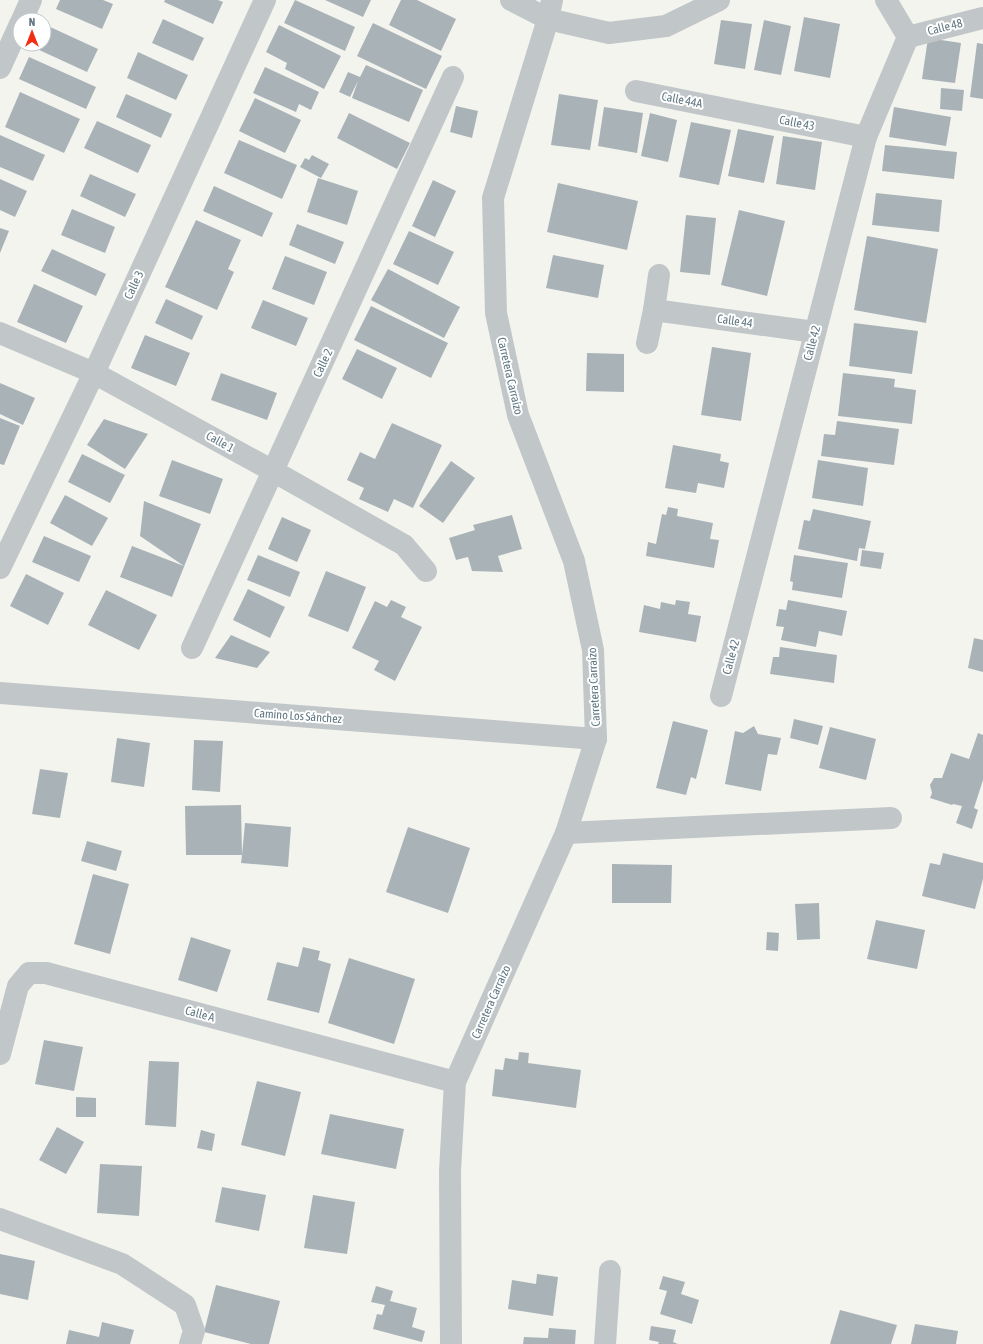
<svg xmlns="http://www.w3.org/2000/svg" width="983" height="1344" font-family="'Asap Condensed',sans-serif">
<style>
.building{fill:#a9b3b7}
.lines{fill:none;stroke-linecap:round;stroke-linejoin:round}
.minor{stroke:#c1c6c8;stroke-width:22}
.labels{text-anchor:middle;stroke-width:4;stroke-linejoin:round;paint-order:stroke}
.street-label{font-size:12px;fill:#607783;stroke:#fff}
</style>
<rect width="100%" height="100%" fill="#f4f4ef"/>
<!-- building -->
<g class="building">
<polygon points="60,0 103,0 113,4 102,29 56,9"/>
<polygon points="165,0 218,0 223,2 213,24 164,2"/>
<polygon points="295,0 355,27 345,51 284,23"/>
<polygon points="325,0 371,0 363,17"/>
<polygon points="401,0 417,0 456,19 441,51 389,25"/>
<polygon points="804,17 840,24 830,78 794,71"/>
<polygon points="163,19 204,38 193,61 152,43"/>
<polygon points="721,20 752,24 745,69 714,64"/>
<polygon points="764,20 791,26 781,75 754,70"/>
<polygon points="373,23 442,56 426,89 357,56"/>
<polygon points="279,25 341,56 324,89 285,69 287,63 266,52"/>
<polygon points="48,26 98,49 87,72 37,49 40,44 44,44 44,34"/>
<polygon points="928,38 961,43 955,83 922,79"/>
<polygon points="977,43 983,44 983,99 970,97"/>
<polygon points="138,52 188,75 176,100 127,78"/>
<polygon points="29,57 96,87 86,109 19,79"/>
<polygon points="366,65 423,90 409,122 352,98 358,81 350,97 339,92 348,72 360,77"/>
<polygon points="265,67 319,92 311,110 299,104 296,112 253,93"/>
<polygon points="941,88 964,90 962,111 940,109"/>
<polygon points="20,92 80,119 64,153 5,127"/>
<polygon points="126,94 172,114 161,138 116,117"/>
<polygon points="559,94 598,100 590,150 551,145"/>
<polygon points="255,98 301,120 285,153 239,131"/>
<polygon points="456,106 478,111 472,138 450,132"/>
<polygon points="604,107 643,113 637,153 598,146"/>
<polygon points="894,107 951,117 946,146 889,137"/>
<polygon points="349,113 410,143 397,169 337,138"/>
<polygon points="650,113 677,120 668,162 641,156"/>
<polygon points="97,121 151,145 138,173 84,148"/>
<polygon points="691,122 731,130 719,185 679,177"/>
<polygon points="738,129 774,136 764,183 728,176"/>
<polygon points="0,135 45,155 33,181 0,167"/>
<polygon points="783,136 822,142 815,190 776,184"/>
<polygon points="239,140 297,165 282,199 224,173"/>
<polygon points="885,145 957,152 954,179 882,171"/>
<polygon points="312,155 329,164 321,178 300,167 305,158 309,160"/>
<polygon points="90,174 136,194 125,217 80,196"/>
<polygon points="318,178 358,191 347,225 307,212"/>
<polygon points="0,179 27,191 15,217 0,210"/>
<polygon points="433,180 456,191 435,237 412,226"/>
<polygon points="558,183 638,201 627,250 547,232"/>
<polygon points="214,186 273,213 262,237 203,211"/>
<polygon points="876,193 942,200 939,232 872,225"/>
<polygon points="72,209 115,227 105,253 61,235"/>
<polygon points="739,210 785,221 767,296 721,285"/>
<polygon points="686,215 716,218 710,275 680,272"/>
<polygon points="196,220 241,240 228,269 234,272 217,310 165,287"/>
<polygon points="297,224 344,242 335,264 289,245"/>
<polygon points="0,228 9,231 0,253"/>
<polygon points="409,231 454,252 438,285 393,264"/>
<polygon points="867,236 938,249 926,323 854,310"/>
<polygon points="52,249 106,274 96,296 41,271"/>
<polygon points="553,255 604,265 598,298 546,288"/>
<polygon points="285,256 327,272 314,305 272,289"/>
<polygon points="388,269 460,307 444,338 371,300"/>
<polygon points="34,284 83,306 66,343 17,322"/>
<polygon points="166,299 203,316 192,340 155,323"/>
<polygon points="263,300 308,318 296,346 251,328"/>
<polygon points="371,306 448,343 431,378 354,340"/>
<polygon points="854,323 918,331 912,374 849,366"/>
<polygon points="145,335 190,353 176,386 131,368"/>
<polygon points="712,347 751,353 741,421 701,415"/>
<polygon points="357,349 397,368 382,399 342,379"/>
<polygon points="587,353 624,354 624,392 586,391"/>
<polygon points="221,373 277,393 267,420 211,400"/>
<polygon points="843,373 895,379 894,387 916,390 912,424 838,416"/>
<polygon points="0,383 35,398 23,425 0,414"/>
<polygon points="0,418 20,426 4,465 0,464"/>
<polygon points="104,419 148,434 125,469 87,445"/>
<polygon points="837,421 899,429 894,465 821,456 824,434 835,435"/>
<polygon points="392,423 442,445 413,508 394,499 388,512 359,499 364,488 347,480 360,452 375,459"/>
<polygon points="673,445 721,454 720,461 729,463 724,488 698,483 696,493 665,488"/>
<polygon points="82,454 125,475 110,503 68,482"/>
<polygon points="172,460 223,479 210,514 159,496"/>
<polygon points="818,460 868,468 863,506 812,498"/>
<polygon points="451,461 475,478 443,523 419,506"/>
<polygon points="65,495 108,518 92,546 50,523"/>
<polygon points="144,501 201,524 172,597 120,577 132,546 184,566 140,536"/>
<polygon points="668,507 678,509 677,516 713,523 710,539 719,540 714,568 646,556 648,542 656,544 662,514 666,515"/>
<polygon points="813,509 871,521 865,549 859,548 857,561 798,549 804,520 810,521"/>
<polygon points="512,515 522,549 498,556 503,572 472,571 468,557 456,560 449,538 475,530 473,525"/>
<polygon points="282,517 311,530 297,562 268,549"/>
<polygon points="44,536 91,556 79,582 32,562"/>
<polygon points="862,550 884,553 881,569 860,566"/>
<polygon points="258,555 300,572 290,597 247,580"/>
<polygon points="794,555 848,563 842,598 792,590 793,582 790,581"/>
<polygon points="326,571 366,587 348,632 308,616"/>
<polygon points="26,574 64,593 48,625 10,606"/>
<polygon points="248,589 285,607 270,638 233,620"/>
<polygon points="106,590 157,615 139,650 88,625"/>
<polygon points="391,600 406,607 401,617 422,627 395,681 374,670 379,661 352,648 375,601 387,607"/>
<polygon points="676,600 690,602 688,614 701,616 696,642 639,632 644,605 660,609 661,602 675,605"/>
<polygon points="788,600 847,611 842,636 819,631 816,647 781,640 784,627 776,626 779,609 786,610"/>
<polygon points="231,635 270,652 257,668 215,658"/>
<polygon points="974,638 983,640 983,672 968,668"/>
<polygon points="780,647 837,655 834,683 770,674 773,657 779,657"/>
<polygon points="794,719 823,726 818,745 790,738"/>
<polygon points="673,721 708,730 696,779 691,777 686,795 656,788"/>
<polygon points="754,726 758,734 781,738 777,755 768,754 761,791 725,784 735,731 743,733"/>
<polygon points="830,727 876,739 866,780 819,768"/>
<polygon points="978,733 983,735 983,780 974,808 978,810 972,829 956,823 962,806 953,804 952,805 930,798 932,793 930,785 934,778 942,778 951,753 969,759"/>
<polygon points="117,738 150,743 144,787 111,782"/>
<polygon points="194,740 223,741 220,792 192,790"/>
<polygon points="40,769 68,773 60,818 32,814"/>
<polygon points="241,805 242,855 245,823 291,827 288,867 241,863 242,855 186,855 185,806"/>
<polygon points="408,827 470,848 448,913 386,892"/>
<polygon points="87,841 122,851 116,871 81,861"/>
<polygon points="943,853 983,863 983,879 975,909 922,896 930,863 940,865"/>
<polygon points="612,864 672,865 671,903 612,903"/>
<polygon points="93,874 129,884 110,954 74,944"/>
<polygon points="819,903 820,939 797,940 795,904"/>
<polygon points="876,920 925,930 917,969 867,959"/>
<polygon points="767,932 779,933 778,951 766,950"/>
<polygon points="191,937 231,950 217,992 178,980"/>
<polygon points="303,947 320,951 318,960 331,964 319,1013 267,1000 277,962 298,967"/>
<polygon points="349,958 415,979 394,1044 328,1023"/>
<polygon points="44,1040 83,1047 74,1091 35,1084"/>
<polygon points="519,1052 529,1053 528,1063 581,1070 576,1108 492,1096 495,1069 503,1070 505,1058 518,1060"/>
<polygon points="149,1061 179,1062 176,1127 145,1125"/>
<polygon points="257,1081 301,1092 285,1156 241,1145"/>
<polygon points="76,1097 96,1098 96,1117 76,1117"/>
<polygon points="330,1114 404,1129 396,1169 321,1154"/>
<polygon points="57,1127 84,1142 66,1174 39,1160"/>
<polygon points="201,1130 215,1134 212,1151 197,1148"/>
<polygon points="100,1164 142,1166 139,1216 97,1213"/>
<polygon points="222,1187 266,1195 259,1231 215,1222"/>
<polygon points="313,1195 355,1202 347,1254 304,1248"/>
<polygon points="0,1254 35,1261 28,1300 0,1294"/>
<polygon points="537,1274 558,1277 553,1316 508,1309 512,1280 536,1284"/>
<polygon points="663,1276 685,1282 681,1294 699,1300 692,1324 660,1314 667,1291 659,1289"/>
<polygon points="216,1285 280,1301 269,1344 251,1344 204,1332"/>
<polygon points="376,1286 393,1291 390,1301 417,1308 412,1327 425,1331 422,1342 373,1329 377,1314 382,1315 385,1305 371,1302"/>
<polygon points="840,1310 897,1325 891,1344 830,1344"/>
<polygon points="102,1322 134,1330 130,1344 66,1344 69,1330 99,1337"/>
<polygon points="915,1324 958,1331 956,1344 911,1344"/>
<polygon points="651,1326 676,1330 673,1342 678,1344 658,1344 659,1342 649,1340"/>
<polygon points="549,1328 576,1330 575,1344 523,1344 524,1337 548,1338"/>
</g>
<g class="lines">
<!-- minor -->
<g class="minor">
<polyline points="511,0 548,19 609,33 666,26 719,0"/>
<polyline points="22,20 31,0"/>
<polyline points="908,37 983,18"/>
<polyline points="0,68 20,24"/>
<polyline points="636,91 866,137"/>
<polyline points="654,310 815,332"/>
<polyline points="0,333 94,373 273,471 404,545 426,571"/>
<polyline points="647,343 654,310 659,275"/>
<polyline points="0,568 94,373 265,0"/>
<polyline points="192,648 453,77"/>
<polyline points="0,693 596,739"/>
<polyline points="721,696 866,137 908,37 886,0"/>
<polyline points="566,833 891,818"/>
<polyline points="0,1054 18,986 29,973 46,973 455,1082"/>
<polyline points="0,1219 122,1264 185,1305 194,1331 190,1344"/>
<polyline points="451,1344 450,1171 455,1082 566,833 596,739 593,650 574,561 518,415 496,313 493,198 548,19 552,0"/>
<polyline points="605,1344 610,1271"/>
</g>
</g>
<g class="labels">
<!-- street labels -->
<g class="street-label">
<text transform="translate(945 27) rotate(-14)" y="4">Calle 48</text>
<text transform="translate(682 100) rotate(11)" y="4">Calle 44A</text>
<text transform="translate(797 123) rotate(11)" y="4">Calle 43</text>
<text transform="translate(134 285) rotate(-65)" y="4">Calle 3</text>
<text transform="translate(735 321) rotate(8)" y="4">Calle 44</text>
<text transform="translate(812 343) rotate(-75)" y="4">Calle 42</text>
<text transform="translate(323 363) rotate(-65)" y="4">Calle 2</text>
<text transform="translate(510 376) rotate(77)" y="4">Carretera Carraízo</text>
<text transform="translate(220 442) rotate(29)" y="4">Calle 1</text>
<text transform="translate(731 657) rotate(-75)" y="4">Calle 42</text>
<text transform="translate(594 687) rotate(-93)" y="4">Carretera Carraízo</text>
<text transform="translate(298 716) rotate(4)" y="4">Camino Los Sánchez</text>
<text transform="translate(491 1002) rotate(-66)" y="4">Carretera Carraízo</text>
<text transform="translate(200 1014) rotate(15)" y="4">Calle A</text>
</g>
</g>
<!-- north arrow -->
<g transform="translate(32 32)"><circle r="19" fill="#ffffff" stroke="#bfc9cd"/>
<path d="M0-3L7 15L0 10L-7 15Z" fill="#f12e13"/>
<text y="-6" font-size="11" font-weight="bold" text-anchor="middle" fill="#607783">N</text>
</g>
</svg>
